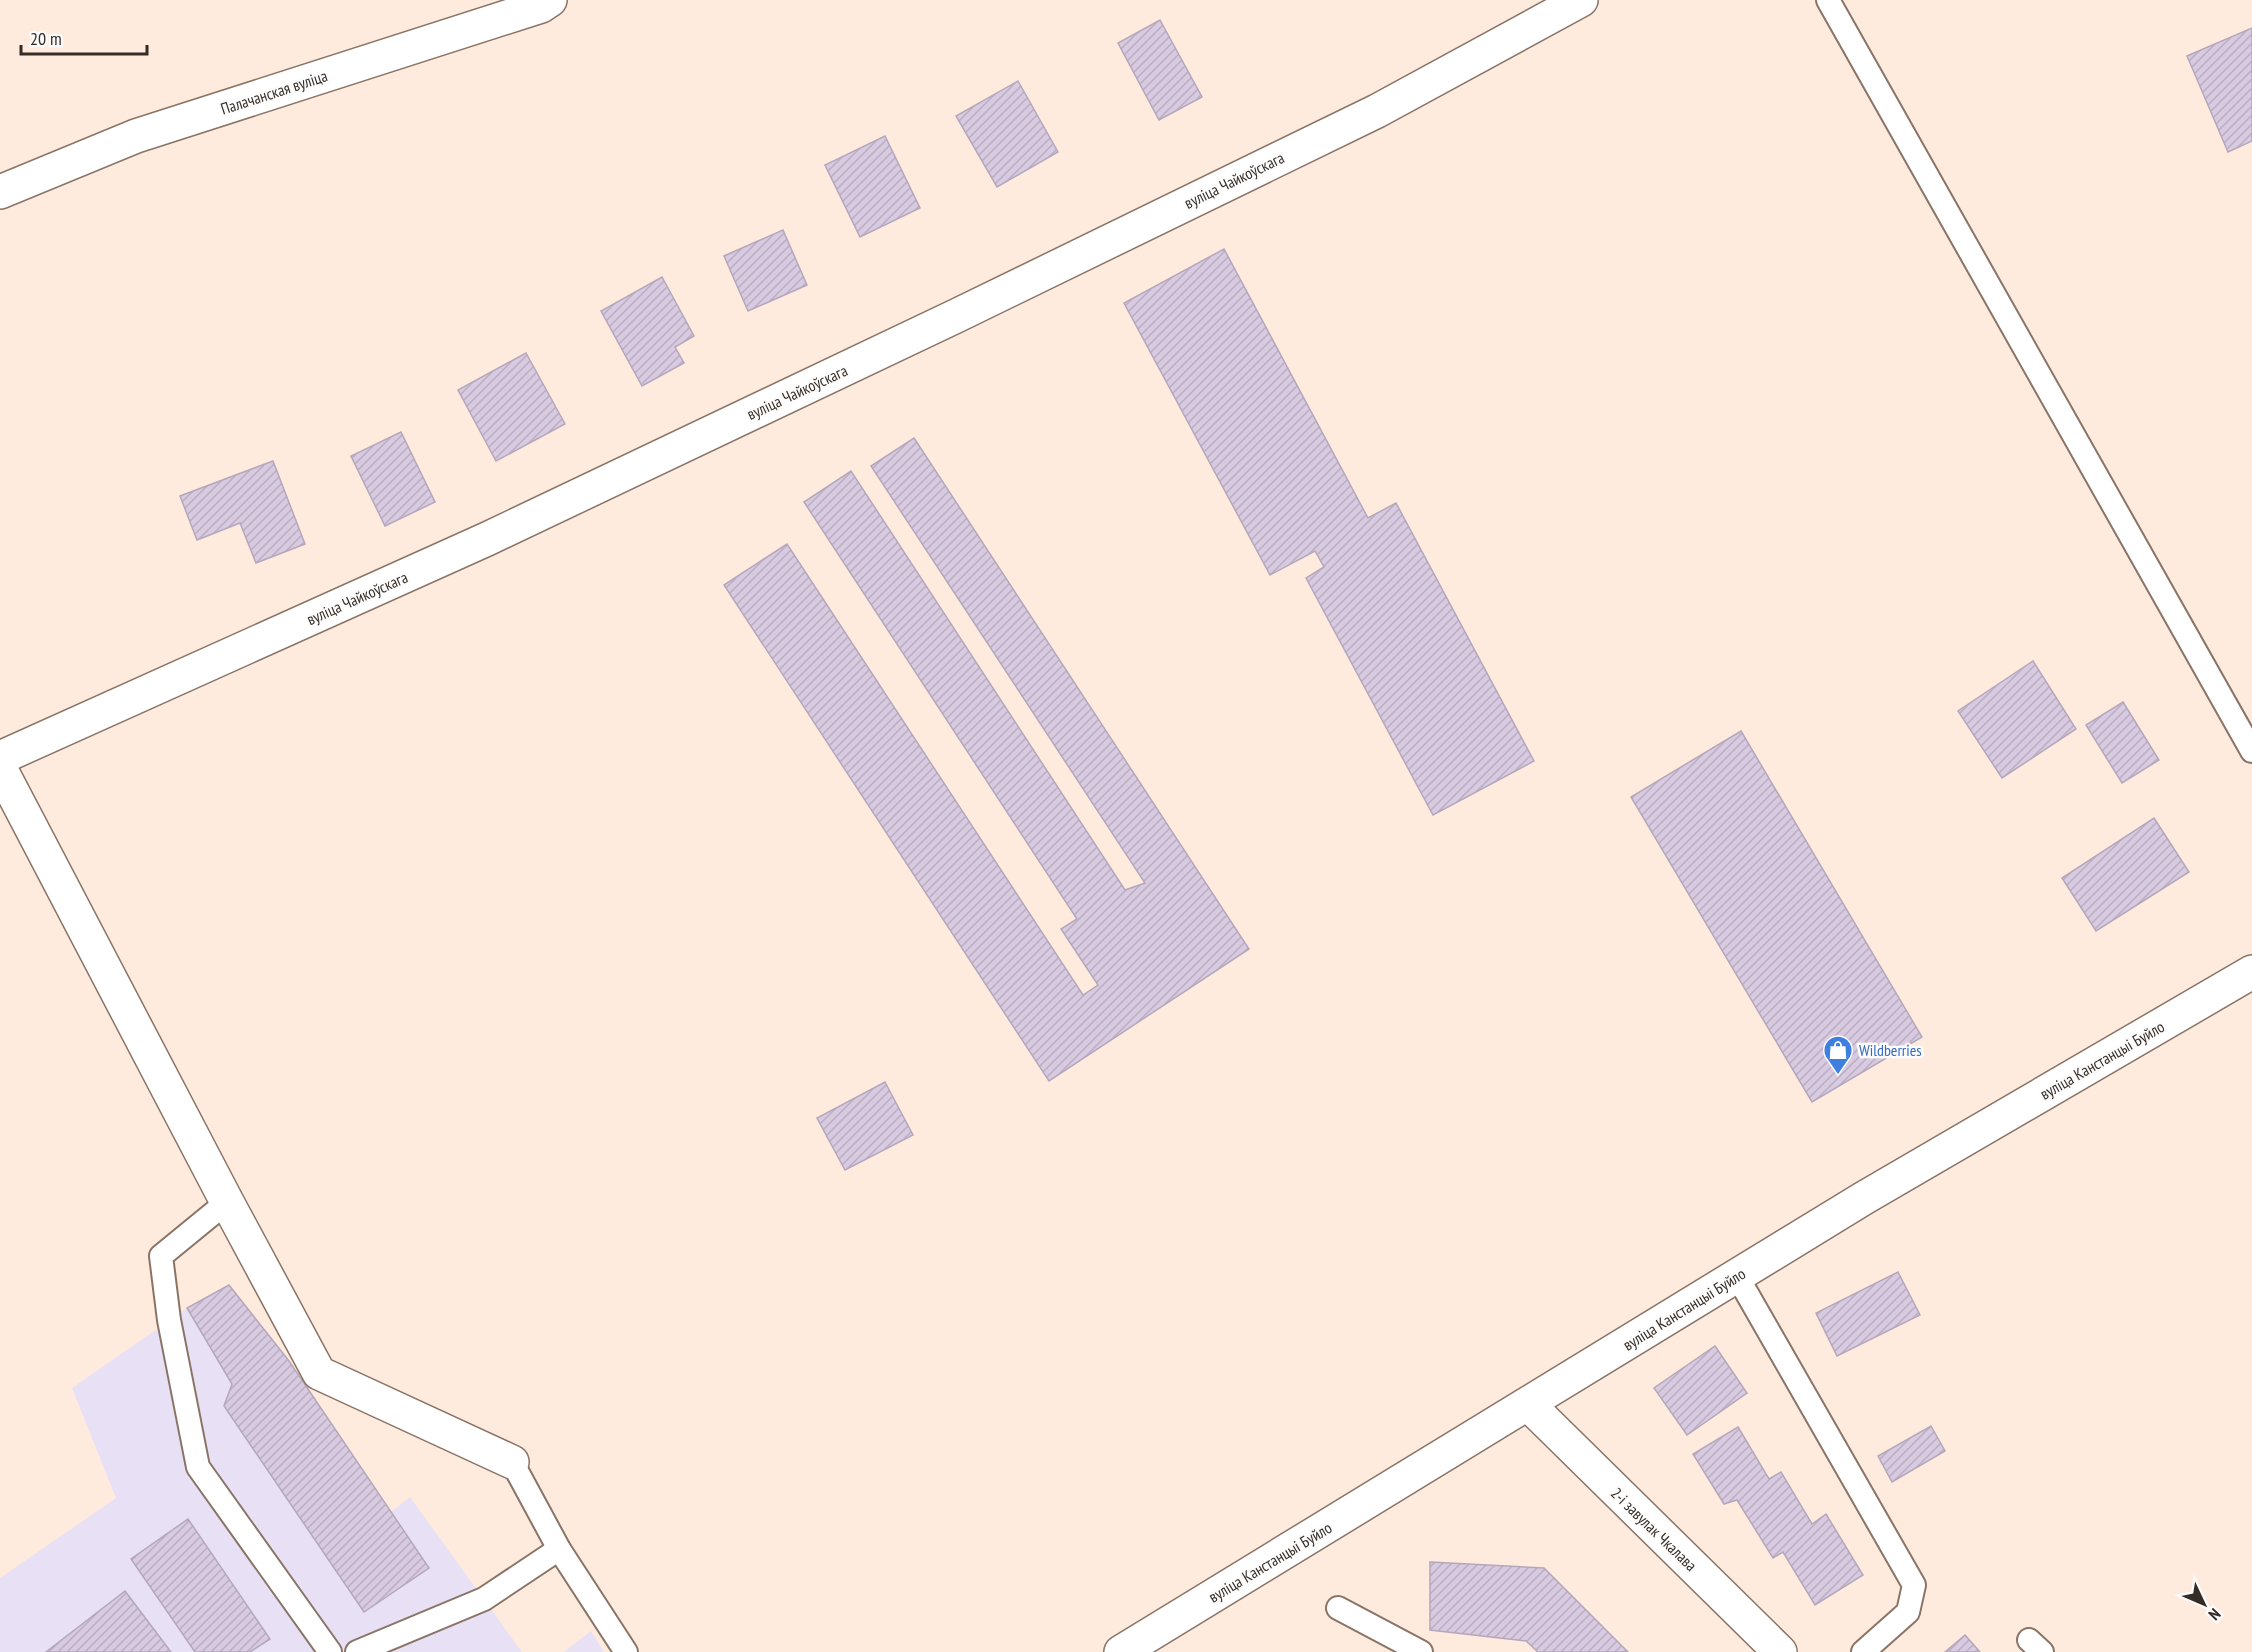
<svg xmlns="http://www.w3.org/2000/svg" width="2252" height="1652" font-family="'PT Sans Narrow',sans-serif">
<style>
.industrial{fill:#e8e1f6}
.building{fill:url(#building-hatch);stroke:#b4a7bc;stroke-width:1.5}
.lines{fill:none;stroke-linecap:round;stroke-linejoin:round}
.service-casing{stroke:#897466;stroke-width:26}
.minor-casing{stroke:#897466;stroke-width:36}
.service{stroke:#fff;stroke-width:22}
.minor{stroke:#fff;stroke-width:33}
.labels{text-anchor:middle;stroke-width:5;stroke-linejoin:round;paint-order:stroke}
.street-label{font-size:16px;fill:#352c26;stroke:#fcfcfc}
.shop-label{font-size:16px;fill:#366cbe;stroke:#fcfcfc;text-anchor:start}
</style>
<defs>
<pattern id="building-hatch" width="6" height="6" patternUnits="userSpaceOnUse" patternTransform="scale(1.5)"><rect width="6" height="6" fill="#d8cae0"/><path d="M-1 1l2-2M0 6l6-6M5 7l2-2" fill="none" stroke="#baaec0"/></pattern>
</defs>
<rect width="100%" height="100%" fill="#feebde"/>
<!-- industrial -->
<g class="industrial">
<polygon points="229,1285 391,1512 410,1497 522,1652 0,1652 0,1578 116,1498 72,1388 187,1308"/>
<polygon points="591,1631 604,1652 564,1652"/>
</g>
<!-- building -->
<g class="building">
<polygon points="1160,20 1202,97 1159,120 1118,43"/>
<polygon points="2252,28 2252,141 2228,152 2187,56"/>
<polygon points="1018,81 1058,152 997,187 956,116"/>
<polygon points="885,136 920,208 860,237 825,165"/>
<polygon points="783,230 807,285 748,311 724,256"/>
<polygon points="1224,249 1368,518 1396,503 1534,761 1433,815 1306,578 1324,567 1315,551 1270,575 1124,303"/>
<polygon points="662,277 694,336 675,347 684,363 642,386 601,311"/>
<polygon points="526,353 565,424 496,461 458,390"/>
<polygon points="401,432 435,502 385,526 351,456"/>
<polygon points="914,438 1249,949 1049,1081 724,585 787,544 1083,995 1098,985 1061,929 1077,919 804,502 851,471 1125,890 1145,883 871,466"/>
<polygon points="273,461 305,544 256,563 240,523 197,540 180,496"/>
<polygon points="2033,661 2076,729 2002,778 1958,711"/>
<polygon points="2123,702 2159,760 2122,783 2086,725"/>
<polygon points="1741,731 1922,1037 1812,1102 1631,797"/>
<polygon points="2154,818 2189,872 2096,931 2062,878"/>
<polygon points="885,1082 913,1135 845,1170 817,1118"/>
<polygon points="1898,1272 1920,1315 1837,1356 1816,1313"/>
<polygon points="229,1285 289,1361 429,1568 364,1612 224,1406 232,1384 187,1308"/>
<polygon points="1715,1346 1747,1393 1687,1435 1654,1388"/>
<polygon points="1931,1426 1945,1451 1892,1482 1878,1456"/>
<polygon points="1738,1427 1769,1479 1781,1472 1812,1524 1826,1514 1863,1575 1815,1605 1783,1552 1773,1558 1737,1500 1724,1504 1693,1454"/>
<polygon points="188,1519 270,1639 250,1652 195,1652 131,1559"/>
<polygon points="1430,1562 1544,1568 1628,1652 1538,1652 1526,1641 1430,1630"/>
<polygon points="125,1591 171,1652 46,1652"/>
<polygon points="1965,1635 1980,1652 1945,1652"/>
</g>
<g class="lines">
<!-- service casing -->
<g class="service-casing">
<g id="service">
<polyline points="1828,0 2252,751"/>
<polyline points="227,1202 161,1256 169,1320 198,1467 330,1652"/>
<polyline points="1737,1276 1914,1585 1908,1612 1863,1652"/>
<polyline points="512,1462 559,1549 626,1652"/>
<polyline points="1338,1608 1421,1652"/>
<polyline points="2029,1640 2042,1652"/>
<polyline points="357,1652 484,1599 559,1549"/>
</g>
</g>
<!-- minor casing -->
<g class="minor-casing">
<g id="minor">
<polyline points="0,192 136,136 541,6 550,0"/>
<polyline points="0,758 487,539 956,316 1377,111 1581,0"/>
<polyline points="0,768 227,1202 319,1373 512,1462"/>
<polyline points="1529,1405 1780,1652"/>
<polyline points="1121,1652 1864,1198 2252,972"/>
</g>
</g>
<!-- service -->
<use href="#service" class="service"/>
<!-- minor -->
<use href="#minor" class="minor"/>
</g>
<!-- icons -->
<defs>
<g id="shop-pin" transform="scale(1.5)"><path d="M0 17L-7.5 6A9.5 9.5 0 1 1 7.5 6Z" fill="#3f7fe0" stroke="#fcfcfc"/><path d="M-5-2.5h2.3a2.7 3.5 0 0 1 5.4 0H5L5.5 6h-11ZM-1.5-2.5h3a1.5 2.3 0 0 0-3 0Z" fill="#fff"/></g>
</defs>
<g fill-rule="evenodd">
<use href="#shop-pin" x="1838" y="1050"/>
</g>
<g class="labels">
<!-- street labels -->
<g class="street-label">
<text transform="translate(274 92) rotate(-18)" y="6">Палачанская вуліца</text>
<text transform="translate(1234 180) rotate(-26)" y="6">вуліца Чайкоўскага</text>
<text transform="translate(797 392) rotate(-25)" y="6">вуліца Чайкоўскага</text>
<text transform="translate(357 598) rotate(-24)" y="6">вуліца Чайкоўскага</text>
<text transform="translate(2102 1060) rotate(-30)" y="6">вуліца Канстанцыі Буйло</text>
<text transform="translate(1684 1309) rotate(-32)" y="6">вуліца Канстанцыі Буйло</text>
<text transform="translate(1654 1529) rotate(44)" y="6">2-і завулак Чкалава</text>
<text transform="translate(1270 1562) rotate(-31)" y="6">вуліца Канстанцыі Буйло</text>
</g>
<!-- shop labels -->
<g class="shop-label">
<text x="1859" y="1056">Wildberries</text>
</g>
</g>
<!-- north arrow -->
<g transform="translate(2204 1604) rotate(134)" stroke="#fcfcfc" stroke-width="4.5" paint-order="stroke">
<path d="M0-4.5L10 22L0 15L-10 22Z" fill="#352c26"/>
<text y="-9" font-size="16" font-weight="bold" text-anchor="middle" fill="#352c26">N</text>
</g>
<!-- scale -->
<path d="M21 45v9h126v-9" fill="none" stroke="#352c26" stroke-width="3"/>
<text x="30" y="45" font-size="18" fill="#352c26" stroke="#fcfcfc" stroke-width="4.5" paint-order="stroke">20 m</text>
</svg>
